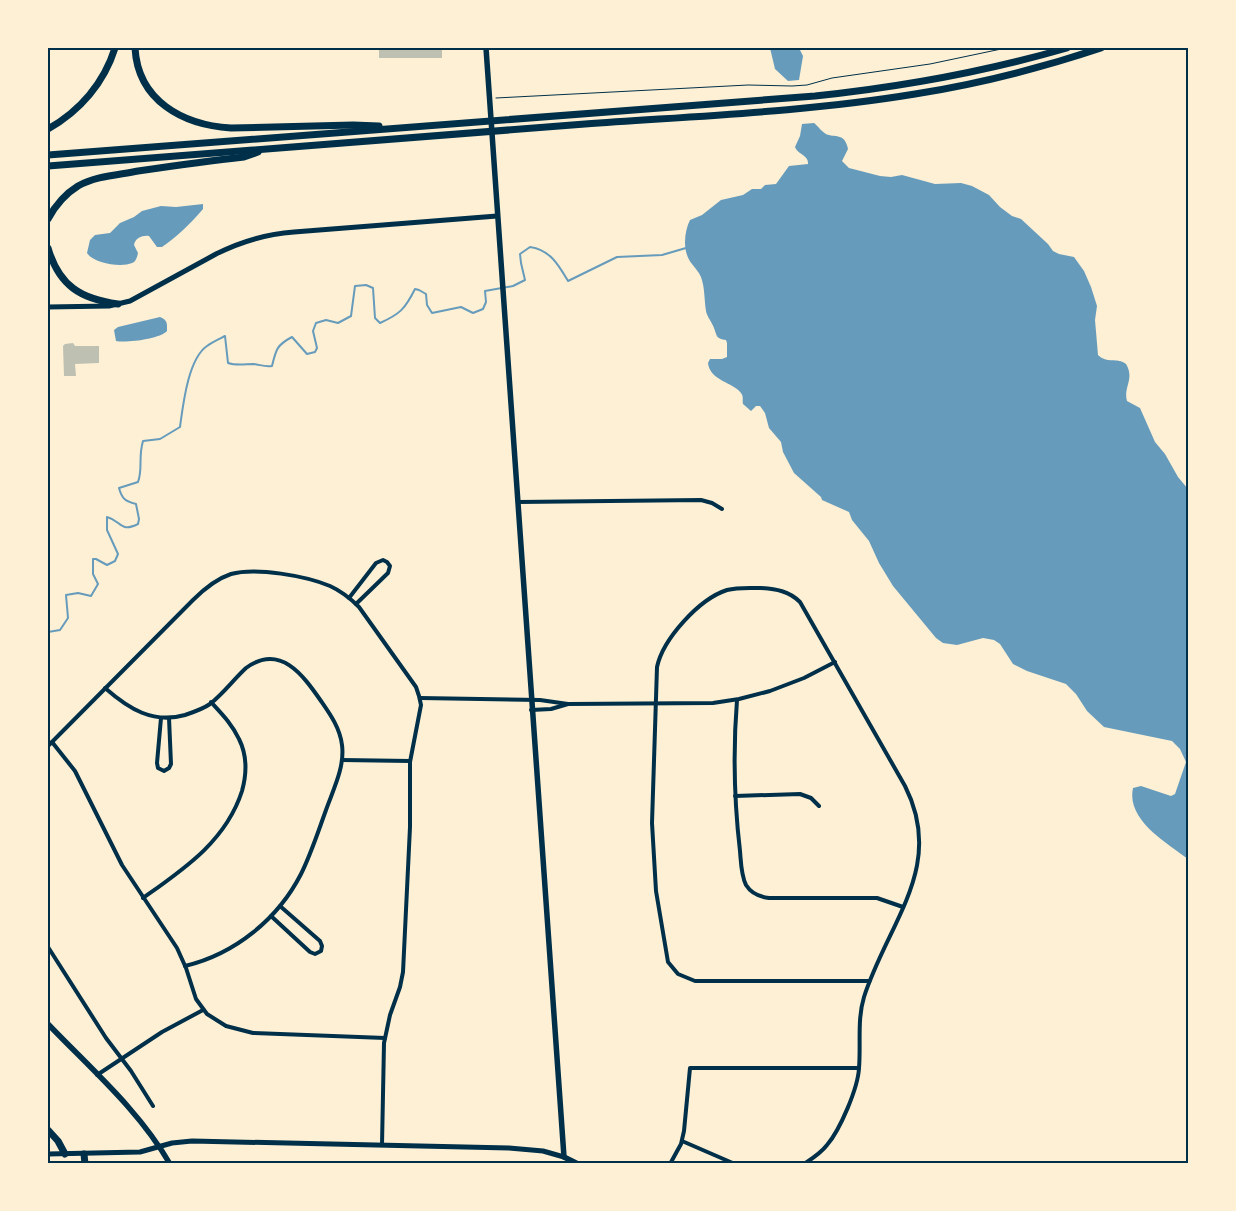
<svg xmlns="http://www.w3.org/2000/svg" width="1236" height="1211" font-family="'Golos Text',sans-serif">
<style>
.water{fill:#669bbc}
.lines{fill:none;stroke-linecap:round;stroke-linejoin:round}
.stream{stroke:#669bbc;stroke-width:2}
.building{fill:#bec0b2}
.path{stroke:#003049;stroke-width:1}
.minor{stroke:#003049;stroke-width:4}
.tertiary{stroke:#003049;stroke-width:5}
.secondary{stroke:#003049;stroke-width:5.5}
.motorway{stroke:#003049;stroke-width:7}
.neatline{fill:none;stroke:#003049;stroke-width:2}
</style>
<rect width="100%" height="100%" fill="#fdf0d5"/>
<!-- water -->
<g class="water">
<polygon points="770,48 799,48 803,56 799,80 788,81 775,69"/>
<path d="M814,123c4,3 8,9 12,11 8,4 19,-2 22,15l-6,12 7,7 31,8 11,1 11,-2 33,9 26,-1 11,3 17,9 11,12 12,9 9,3 27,25 5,7 6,3 15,3 10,14 7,16 6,19 -2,14 3,35c9,9 19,2 28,9 9,15 -3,23 1,37l13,7 15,34 10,12 13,23 10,12v370c-21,-16 -62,-39 -55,-71l8,-2 30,10 4,-2 11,-32 -6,-13 -8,-8 -68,-14 -17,-16 -11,-17 -10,-10 -39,-13 -14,-7 -13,-20 -6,-4 -11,-2 -26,7 -14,-2 -7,-5 -43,-52 -14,-23 -10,-22 -17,-21 -3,-8 -27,-12 -1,-3 -27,-24 -11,-21 -2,-10 -12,-14 -4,-15 -5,-7h-4l-5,5 -8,-7c-1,-4 1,-7 -2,-11 -8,-11 -31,-12 -33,-30l2,-4h12l5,-2v-14l-1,-3c-10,-1 -9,-4 -12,-12 -2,-6 -7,-11 -8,-17 -2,-12 -1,-23 -5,-34 -2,-5 -6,-9 -9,-13 -10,-12 -8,-32 -2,-44l12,-5 19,-15 22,-5 9,-6h9l4,-4 11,-1 13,-18 19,-2c1,-9 -11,-10 -13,-17l5,-11 2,-12z"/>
<path d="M203,204v5c-12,14 -26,28 -41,38h-5l-8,-11c-6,-1 -14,2 -15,9l4,8c-1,4 -2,9 -6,10 -11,5 -39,0 -45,-10l3,-13 5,-5 15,-2 10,-10 14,-6 8,-6 19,-5 15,1z"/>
<path d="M160,317c8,3 7,7 7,14 -7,8 -40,12 -51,10l-2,-11 4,-3z"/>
</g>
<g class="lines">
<!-- stream -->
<path class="stream" d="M48,632l12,-2 8,-12 -2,-23 12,-2 13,3 7,-12 -5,-10v-15h3l11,6 8,-4 3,-7 -11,-24v-13c15,4 13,16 31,7l1,-5 -3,-15c-11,-3 -14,-5 -17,-16l19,-6c5,-14 0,-24 5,-41l17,-2 20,-12c3,-22 8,-68 27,-81 5,-4 12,-7 18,-10l3,27c9,3 17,1 26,1 7,1 11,3 18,2 4,-17 5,-21 20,-29l15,17 8,-2 2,-4 -4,-17 3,-8 10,-3 12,3 13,-7 4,-30 11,-1 7,3 2,30 5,5c20,-9 25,-14 35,-34l4,1 7,4 1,11 5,8 29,-6 12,6 10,-4 3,-7 -1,-11 28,-5 12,-6 -4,-17 -1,-9 10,-7c20,3 28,17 38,34l49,-24 45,-2 24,-7"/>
</g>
<!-- building -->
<g class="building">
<rect x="379" y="48" width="63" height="10"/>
<polygon points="73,343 75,346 99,346 99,363 75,364 76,376 64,376 63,346 65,344"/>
</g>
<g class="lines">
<!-- path -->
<polyline class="path" points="496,98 748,85 792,86 807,85 832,78 930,64 1006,48"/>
<!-- minor -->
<g class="minor">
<polyline points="518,502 701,500 712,503 722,509"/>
<polyline points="349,598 376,563 383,560 387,562 390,566 388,573 356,604"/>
<path d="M105,688c24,21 48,36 80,27 9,-3 18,-6 25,-11 13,-10 24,-25 36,-36 34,-25 57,7 75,33 9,13 19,27 21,44 3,22 -9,45 -16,65 -8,22 -15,44 -25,64 -23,45 -66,80 -116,92"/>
<polyline points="420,698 540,700 568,704 713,703 739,699 770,691 804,678 835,662"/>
<path d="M737,700c-4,50 -3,100 3,151 1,11 1,24 6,34 5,8 14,12 23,13h108l26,9"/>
<polyline points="531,710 551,709 568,704"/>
<polyline points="161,718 157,763 158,768 164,771 169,768 171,764 169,718"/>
<polyline points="52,742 75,771 122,865 177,948 186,968 196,999 207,1014 226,1026 253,1033 385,1038"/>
<path d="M48,746l145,-146c11,-11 23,-21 38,-26 25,-7 75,2 99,12 11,5 20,12 29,21l57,80 3,9 2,9 -11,57v65l-7,145 -3,15 -10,28 -6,28 -2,102"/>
<polyline points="342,760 410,761"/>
<polyline points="735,796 800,794 811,798 819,806"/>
<path d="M143,898c41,-29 83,-57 99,-107 5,-18 5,-36 -3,-52 -7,-15 -17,-25 -28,-37"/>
<polyline points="271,916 310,952 315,954 321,951 322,946 320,941 280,906"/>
<polyline points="48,947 106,1038 131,1071 153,1106"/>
<polyline points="97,1075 162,1032 203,1010"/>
<polyline points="682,1141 735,1164"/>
<polyline points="670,1164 681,1144 684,1131 690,1068 859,1068"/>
<path d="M804,1164c9,-6 17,-11 23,-19 13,-15 31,-57 32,-77 2,-24 -2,-48 5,-71 24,-75 82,-130 41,-211l-105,-184c-11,-11 -24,-13 -39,-14 -11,0 -23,-1 -34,2 -28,9 -64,49 -70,77l-5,156 4,68 12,71 10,12 17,7h175"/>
</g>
<!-- tertiary -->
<g class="tertiary">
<path d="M48,307l61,-1 21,-5 86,-47c26,-13 50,-20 78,-22l203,-16"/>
<polyline points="48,1154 140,1152 172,1143 192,1141 509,1148 543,1151 564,1157"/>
</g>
<!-- secondary -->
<g class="secondary">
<polyline points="486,48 564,1157 578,1164"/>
<path d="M48,1024c42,44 91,86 122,140"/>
</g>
<!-- motorway -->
<g class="motorway">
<path d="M135,48c3,53 48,77 96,80l122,-3 26,1"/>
<path d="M48,129c32,-18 56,-46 67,-81"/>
<path d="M48,155l767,-59c86,-9 169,-24 252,-48"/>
<path d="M48,166c179,-14 358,-28 537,-42 110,-8 221,-12 330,-30 63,-10 126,-26 186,-46"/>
<path d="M48,219c7,-13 17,-25 30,-33 18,-10 40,-11 60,-15 35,-5 71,-10 106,-14l14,-5"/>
<path d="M48,248c11,38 33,51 70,56"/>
<polyline points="48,1130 58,1141 65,1154"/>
<polyline points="84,1154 85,1164"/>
</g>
</g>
<!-- border -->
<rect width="1236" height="1211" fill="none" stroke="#fdf0d5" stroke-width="98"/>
<rect x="49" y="49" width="1138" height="1113" class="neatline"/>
</svg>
